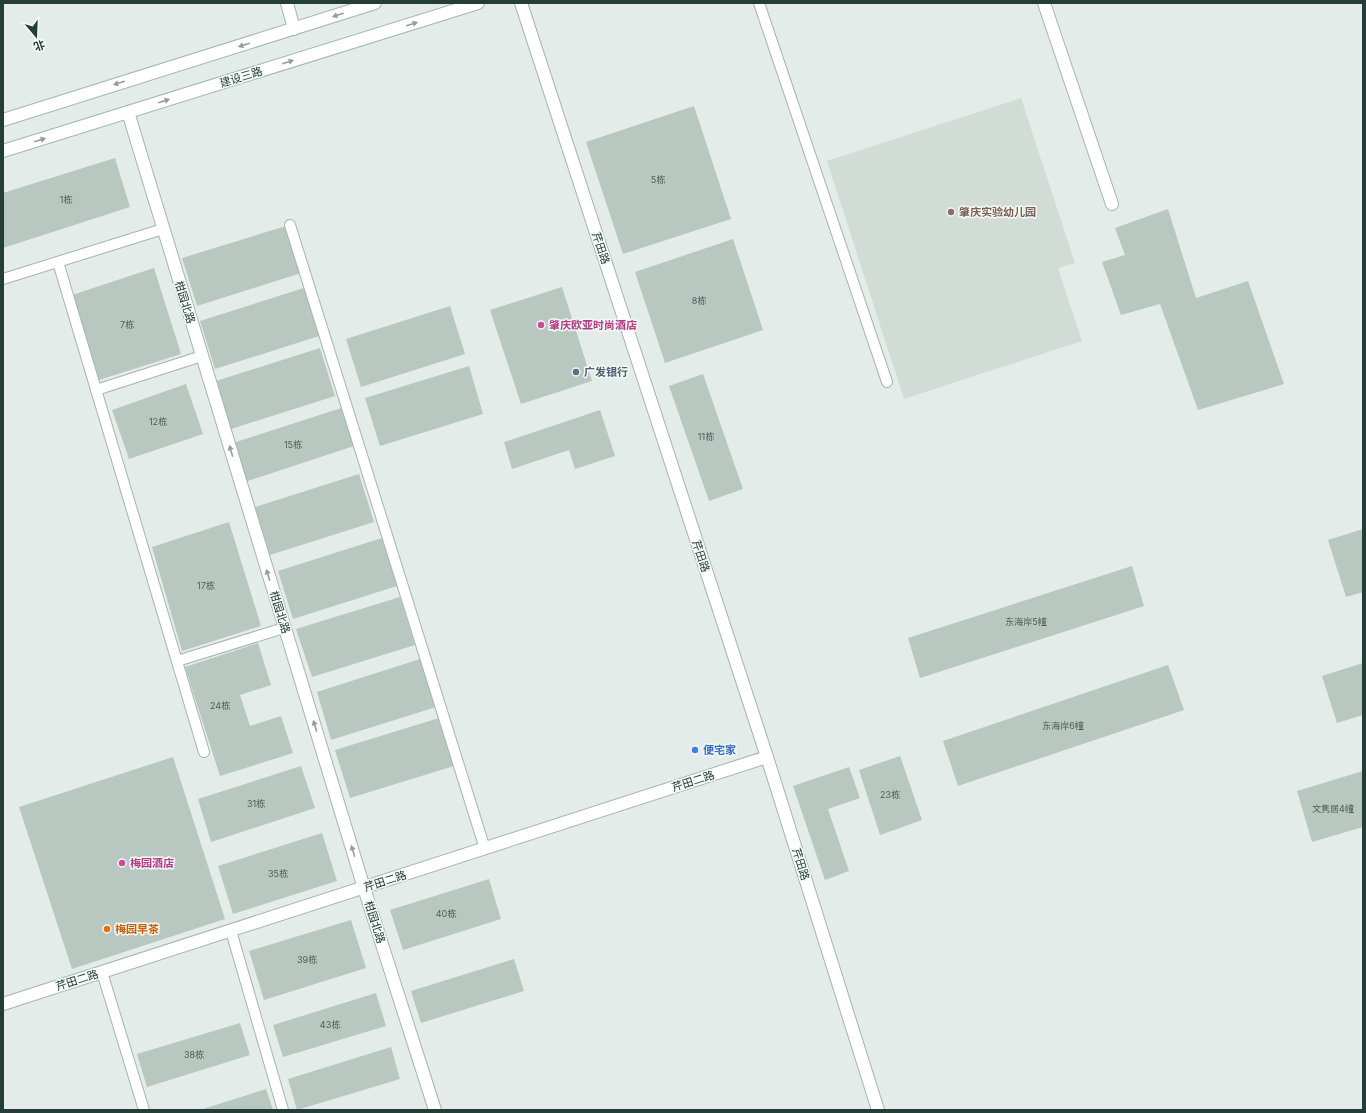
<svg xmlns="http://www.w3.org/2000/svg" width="1366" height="1113" font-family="Inter,'Noto Sans SC',sans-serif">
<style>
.built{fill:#d1dcd7}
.building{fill:#b9c7c1}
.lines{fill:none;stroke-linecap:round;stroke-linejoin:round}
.service-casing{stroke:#a6b4af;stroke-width:12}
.minor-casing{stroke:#a6b4af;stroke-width:14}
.secondary-casing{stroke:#a2b8b0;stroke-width:14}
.service{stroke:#fff;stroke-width:10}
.minor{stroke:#fff;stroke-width:12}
.secondary{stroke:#fff;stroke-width:12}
.oneway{fill:#929e9a}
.education-dot{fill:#8d6e63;stroke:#f4f9f6;stroke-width:1.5}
.hotel-dot{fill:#d1479c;stroke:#f4f9f6;stroke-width:1.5}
.service-dot{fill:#5c6f8a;stroke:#f4f9f6;stroke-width:1.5}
.shop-dot{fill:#3f7fe0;stroke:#f4f9f6;stroke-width:1.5}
.food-dot{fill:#e8710a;stroke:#f4f9f6;stroke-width:1.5}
.labels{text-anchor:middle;stroke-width:3;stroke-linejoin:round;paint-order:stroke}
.number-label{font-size:9px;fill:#496059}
.street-label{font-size:11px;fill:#243d36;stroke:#f4f9f6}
.education-label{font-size:11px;font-weight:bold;fill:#785e54;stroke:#f4f9f6;text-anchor:start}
.hotel-label{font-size:11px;font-weight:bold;fill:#b23c85;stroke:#f4f9f6;text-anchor:start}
.service-label{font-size:11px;font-weight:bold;fill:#4e5e75;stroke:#f4f9f6;text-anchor:start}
.shop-label{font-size:11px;font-weight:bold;fill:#366cbe;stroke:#f4f9f6;text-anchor:start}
.food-label{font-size:11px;font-weight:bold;fill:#c56008;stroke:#f4f9f6;text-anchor:start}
</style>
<rect width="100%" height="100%" fill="#e3ece8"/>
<!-- built -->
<polygon class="built" points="1021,98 1075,263 1058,268 1082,341 904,399 827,161"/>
<!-- building -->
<g class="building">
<polygon points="694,106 731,219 623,254 586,142"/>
<polygon points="115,158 130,207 3,248 3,193"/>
<polygon points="1168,209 1196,298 1248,281 1284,384 1198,410 1160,304 1121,315 1102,262 1125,255 1115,228"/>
<polygon points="286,226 301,273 197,306 182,258"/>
<polygon points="733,239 763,330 665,363 635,272"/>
<polygon points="154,268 181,354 99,380 72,295"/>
<polygon points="562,287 592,381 521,404 490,310"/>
<polygon points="304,288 319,336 215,369 200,321"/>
<polygon points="450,306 465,354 361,387 346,339"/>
<polygon points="320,348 335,396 231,429 216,381"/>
<polygon points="469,366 483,414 380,446 365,398"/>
<polygon points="703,374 743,489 709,501 669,386"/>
<polygon points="186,384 203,434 129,459 112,410"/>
<polygon points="341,408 354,446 245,482 233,443"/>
<polygon points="600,410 615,456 575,469 569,450 512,469 504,442"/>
<polygon points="359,474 374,522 270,555 255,507"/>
<polygon points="229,522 261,626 182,651 152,547"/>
<polygon points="1363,529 1363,592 1346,597 1328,540"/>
<polygon points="382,538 397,586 293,619 278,571"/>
<polygon points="1132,566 1144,606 920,678 908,638"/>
<polygon points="400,597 415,645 312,677 296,629"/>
<polygon points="258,643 271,685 240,695 250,726 281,716 293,753 220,776 185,667"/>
<polygon points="420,659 436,707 331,740 317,692"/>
<polygon points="1363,663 1363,715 1337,723 1322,676"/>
<polygon points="1168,665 1184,710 958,786 943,741"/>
<polygon points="439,718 454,766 350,798 335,750"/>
<polygon points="900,756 922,820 880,835 859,770"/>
<polygon points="173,757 225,919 72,969 19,807"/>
<polygon points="301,766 315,808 211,842 198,799"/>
<polygon points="849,767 860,798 828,809 849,871 825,880 793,786"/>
<polygon points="1363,771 1363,827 1312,842 1297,791"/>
<polygon points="322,833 337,881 233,914 218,866"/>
<polygon points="489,879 501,919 403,950 390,910"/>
<polygon points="351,920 366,968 264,1000 249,951"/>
<polygon points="514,959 524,991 421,1023 411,991"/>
<polygon points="376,993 386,1026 283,1057 273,1025"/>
<polygon points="240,1023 250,1055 147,1087 137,1054"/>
<polygon points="391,1047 400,1079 297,1110 288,1079"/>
<polygon points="266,1089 273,1110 200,1110"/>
</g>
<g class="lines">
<!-- service casing -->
<g class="service-casing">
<g id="service">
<polyline points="759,3 887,382"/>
<polyline points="290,225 485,849"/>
<polyline points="58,262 204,752"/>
<polyline points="3,279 163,229"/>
<polyline points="96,390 202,356"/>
<polyline points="177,661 284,628"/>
<polyline points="231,931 283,1110"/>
<polyline points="102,972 144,1110"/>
</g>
</g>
<!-- minor casing -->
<g class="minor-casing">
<g id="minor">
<polyline points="287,3 294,29"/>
<polyline points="521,3 767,757 878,1110"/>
<polyline points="1044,3 1112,204"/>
<polyline points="128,112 364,888 435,1110"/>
<polyline points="3,1004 767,757"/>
</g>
</g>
<!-- secondary casing -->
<g class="secondary-casing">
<g id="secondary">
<polyline points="3,120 375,3"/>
<polyline points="3,151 478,3"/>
</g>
</g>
<!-- service -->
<use href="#service" class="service"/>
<!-- minor -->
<use href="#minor" class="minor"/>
<!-- secondary -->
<use href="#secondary" class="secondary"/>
</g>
<!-- one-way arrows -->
<defs><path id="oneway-solid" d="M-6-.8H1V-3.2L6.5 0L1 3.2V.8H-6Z"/></defs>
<g class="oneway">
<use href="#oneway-solid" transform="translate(338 15) rotate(162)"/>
<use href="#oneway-solid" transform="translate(412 24) rotate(-17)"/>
<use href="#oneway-solid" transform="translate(244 45) rotate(163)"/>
<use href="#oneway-solid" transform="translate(288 62) rotate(-17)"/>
<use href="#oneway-solid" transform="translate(119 83) rotate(163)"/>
<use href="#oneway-solid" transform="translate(164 101) rotate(-17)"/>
<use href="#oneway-solid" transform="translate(40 140) rotate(-17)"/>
<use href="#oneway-solid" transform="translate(231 451) rotate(-107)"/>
<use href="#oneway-solid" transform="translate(268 575) rotate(-107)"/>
<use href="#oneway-solid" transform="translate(315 726) rotate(-107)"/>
<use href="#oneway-solid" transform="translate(353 851) rotate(-107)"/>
</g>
<!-- markers -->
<circle class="education-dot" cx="951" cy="212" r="4"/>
<g class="hotel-dot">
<circle cx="541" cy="325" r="4"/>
<circle cx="122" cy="863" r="4"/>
</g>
<circle class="service-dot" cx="576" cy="372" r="4"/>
<circle class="shop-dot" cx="695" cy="750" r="4"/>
<circle class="food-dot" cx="107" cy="929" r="4"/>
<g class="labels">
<!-- number labels -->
<g class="number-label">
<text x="658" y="183">5栋</text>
<text x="66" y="203">1栋</text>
<text x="699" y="304">8栋</text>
<text x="127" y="328">7栋</text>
<text x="158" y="425">12栋</text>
<text x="706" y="440">11栋</text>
<text x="293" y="448">15栋</text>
<text x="206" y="589">17栋</text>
<text x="1026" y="625">东海岸5幢</text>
<text x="220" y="709">24栋</text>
<text x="1063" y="729">东海岸6幢</text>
<text x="890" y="798">23栋</text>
<text x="256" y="807">31栋</text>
<text x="1333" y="812">文隽居4幢</text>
<text x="278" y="877">35栋</text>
<text x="446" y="917">40栋</text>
<text x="307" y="963">39栋</text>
<text x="330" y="1028">43栋</text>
<text x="194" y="1058">38栋</text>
</g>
<!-- street labels -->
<g class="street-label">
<text transform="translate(241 77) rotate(-17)" y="4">建设三路</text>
<text transform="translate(601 248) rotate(72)" y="4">芹田路</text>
<text transform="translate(185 302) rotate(73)" y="4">柑园北路</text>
<text transform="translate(701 556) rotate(72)" y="4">芹田路</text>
<text transform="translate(280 612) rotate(73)" y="4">柑园北路</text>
<text transform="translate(693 781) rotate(-18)" y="4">芹田二路</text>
<text transform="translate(801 864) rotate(73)" y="4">芹田路</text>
<text transform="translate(385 881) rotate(-18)" y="4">芹田二路</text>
<text transform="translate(375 922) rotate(72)" y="4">柑园北路</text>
<text transform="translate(77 980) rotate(-18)" y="4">芹田二路</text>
</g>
<!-- education labels -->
<g class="education-label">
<text x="959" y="216">肇庆实验幼儿园</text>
</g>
<!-- hotel labels -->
<g class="hotel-label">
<text x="549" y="329">肇庆欧亚时尚酒店</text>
<text x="130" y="867">梅园酒店</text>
</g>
<!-- service labels -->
<g class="service-label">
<text x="584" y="376">广发银行</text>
</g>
<!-- shop labels -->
<g class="shop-label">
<text x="703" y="754">便宅家</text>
</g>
<!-- food labels -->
<g class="food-label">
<text x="115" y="933">梅园早茶</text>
</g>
</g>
<!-- border -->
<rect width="1366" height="1113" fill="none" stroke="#243d36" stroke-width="8"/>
<!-- north arrow -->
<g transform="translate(36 36) rotate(161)" stroke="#f4f9f6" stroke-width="3" paint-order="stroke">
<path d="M0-3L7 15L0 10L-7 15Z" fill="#243d36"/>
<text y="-6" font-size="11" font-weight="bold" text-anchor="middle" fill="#243d36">北</text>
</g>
</svg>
